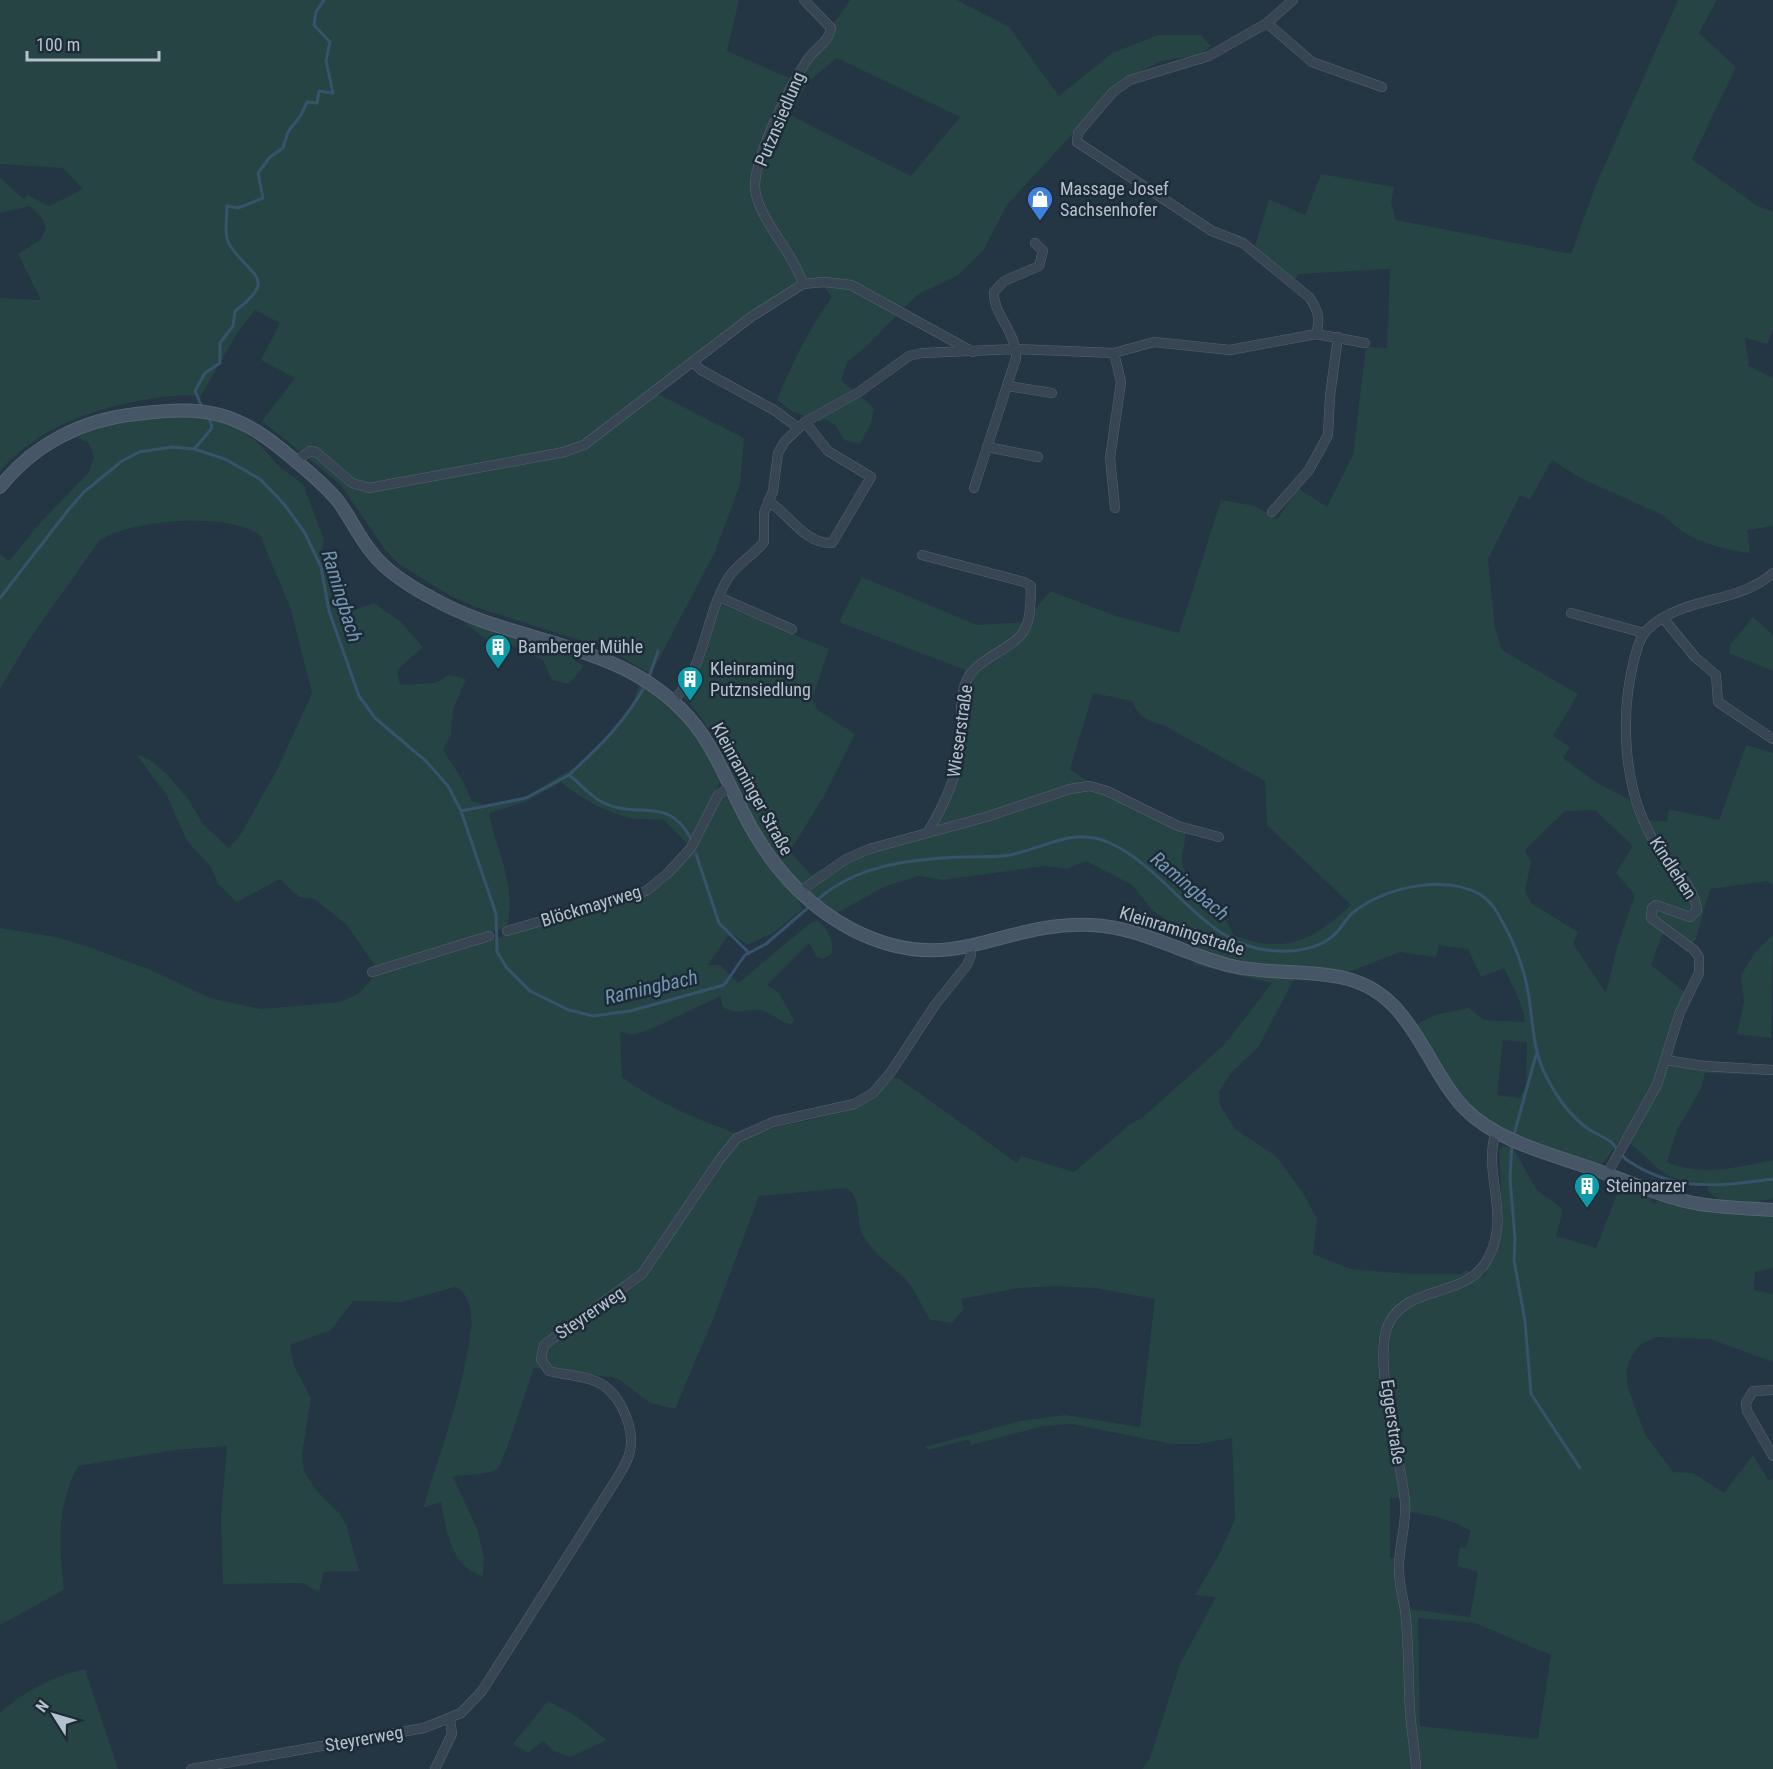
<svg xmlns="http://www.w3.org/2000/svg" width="1773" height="1769" font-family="'Roboto Condensed',sans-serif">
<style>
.green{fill:#264444;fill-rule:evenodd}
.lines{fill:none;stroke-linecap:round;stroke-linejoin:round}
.stream{stroke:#37536b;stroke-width:3}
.street-casing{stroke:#566470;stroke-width:10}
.secondary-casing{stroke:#566470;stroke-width:14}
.street{stroke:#384653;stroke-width:9}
.secondary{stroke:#465666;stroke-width:12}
.labels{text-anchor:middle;stroke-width:5;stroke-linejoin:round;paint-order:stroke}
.street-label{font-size:18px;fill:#b5c1cd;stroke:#1d2b38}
.poi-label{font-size:18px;fill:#b5c1cd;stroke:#1d2b38;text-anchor:start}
.water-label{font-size:20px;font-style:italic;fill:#7396b2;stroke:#1d2b38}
</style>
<rect width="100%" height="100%" fill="#243543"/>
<!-- green -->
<g class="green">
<path d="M0,0h739l-12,51 67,29 56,-80h107l52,27 50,69 53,-43 46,-18h43l10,11 -12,9 -38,6 -42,22 -112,122 -24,46 -25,24 -41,20 -51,52 -19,15 -6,18 33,28 -3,16 -11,20 -16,-4 -9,-15 -10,-6 -6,3 -27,-11 -15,-11c15,-37 31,-70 55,-103l-7,-9 -22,-1 -28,15 -117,92 86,44 -4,47 -25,67 -64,122 -46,-26 -130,-41 -26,-12 -50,-31 -13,-13 -46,-67 -78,-63 33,-43 -34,-18 19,-37 -25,-13 -17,22 -38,65c-16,-4 -33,0 -50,2 -56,9 -112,28 -150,72v-173l41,2 -23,-46 22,-14 6,-11 -4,-11 -12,-12 -30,7v-35l24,21 4,-4 21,11 34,-17 -20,-21 -63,-4zM837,58l123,59 -49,59 -121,-61 18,-33z"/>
<path d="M1678,0h39l-18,33 37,34 -44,92 64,46 17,7v117l-6,15 -22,-6 4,28 24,12v148l-26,4 3,23c-28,-3 -67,-14 -85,-37l-85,-38 -28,-18 -22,40 -10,-5 -32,64 7,69 7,22 76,44 -25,42 17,11 -7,11 31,23 38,20 5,18 30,3 2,-13 50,11 27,-75 27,8v132l-6,-4 -57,8 -14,50 -6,9 -27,-15 -12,32 40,32 -11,23 -7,34 4,4 96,8v9l-68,-2 -4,16 -24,41 -10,32c33,15 72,5 106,-2v38l-23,6 -30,-3 -12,-10v-6c-50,-4 -50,-21 -86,-48l-19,26 -5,2c-34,-6 -109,-39 -132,-62 -21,-21 -34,-53 -50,-78l18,-10 35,-7 15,12 41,2c-2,-19 -13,-36 -21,-54l-23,9 -13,-28 -29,-4 -3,12 -36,-5 -56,22 -114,-12 -39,-14 -3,-9 -13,-14 -22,-14 -21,-26 -46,-24 -18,8 -23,-3 -103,14 -23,-4 -33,10 -49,27c-29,-20 -57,-48 -76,-79 -27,-45 -40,-99 -77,-137l35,-91 3,-1 107,44 -17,50 6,11 37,24 -31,62 -34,55 21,24 23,-12 93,-34c10,-20 21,-39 25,-61 5,-33 4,-66 13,-98l-126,-48 23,-45 115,48 47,-3 26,-31 66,25 63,17 42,-133 34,6 22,13 21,-31 29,19 26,-52 13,-108 21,1 3,-79 -92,5 -3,6 -40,-34 14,-47 36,16 16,-41 73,13 -3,16 5,17 175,34 24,-67zM1093,693l39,8c6,15 15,20 31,24l102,56 2,44 84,80c-38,36 -67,50 -118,30 -10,-31 -46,-46 -51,-73 -1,-7 5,-25 4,-37l-99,-44 -17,-12zM1595,810l38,36 -17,27 19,22 -17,49 -12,49 -33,-49 5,-12 -47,-29 -6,-12 6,-29 -6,-12 40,-39zM1503,1040l24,2 -1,43 -6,13 -23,-3z"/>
<path d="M190,416l32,5 12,5 21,14 26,28 22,16 21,56 -2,12 12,39 10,6 7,14 23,-8 26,18 23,26 -26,23 3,15 34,-2 16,-8 16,4 -13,31 -2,25 -8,15 19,29 10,22 12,4 41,-8 50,-30 34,-32 23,-31 8,-22 48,40 13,18 19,42 -31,64 -25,-26c-12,-1 -24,0 -34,-2 -25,-6 -50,-20 -69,-36l-36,20 -36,11c8,41 28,71 18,114l-19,6 2,7 131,-36 33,-16 37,-35 26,-50 7,-7h7l28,54 38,46 5,13 -27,23 -28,13 -22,-17 4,6 -21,31h12l18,18 71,-59 7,-4c11,6 18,21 16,33l-9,6 -6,-2 -8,-14 -42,42 12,8 15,27 -2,4c-13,0 -21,-14 -34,-14 -15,-1 -23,6 -36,-4l-1,-10 -70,33 -18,6 -13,-3 2,45c37,27 81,45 124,60 38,-16 82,-15 119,-35 11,-5 20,-16 28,-24h5l119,85 4,-7 53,16 55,-47 14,-8 81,-72 48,-62 -80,-19 4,-3 70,16 28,2 -35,67 -29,28 -11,18 1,13 15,24 41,27 27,37 14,26 -4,35 37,15 59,5h53l4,-4 17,7c24,-40 18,-82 16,-127l4,-4 10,2 24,42 24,18 1,6 -6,22 40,12 24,-62 32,13 -1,3 4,2 2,-4 116,17v51l-18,4 -1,18 19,4v68l-63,-23 -53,-2 -16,7 -10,13 -5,15 2,16 17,46 28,38 20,1 31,20 29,-38 16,26 4,-2v290h-631l8,-11 30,-94 36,-67 -21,-2 25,-42 15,-34 -3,-81 -33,6h-27l-100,-20 -29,2 -72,19v-4l-5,-1 -37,10 -4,-3 95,-26 45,-6 75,12 15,-128 -60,-11 -40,-2 -35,2 -59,11 3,10 -12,14 -22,-3c-8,-13 -14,-29 -24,-40 -14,-15 -32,-25 -42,-43 -10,-16 0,-39 -18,-49l-87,8 -45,121 -39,92 -25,-6 -33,-25 -83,-10c-5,14 -31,96 -36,100 -9,8 -34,6 -45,9l25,54 6,28 -1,17c-32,-8 -37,-46 -42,-74l-18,6c18,-59 41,-119 48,-180 2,-13 -2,-37 -16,-41l-53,15 -49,-1 -22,29 -41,15 4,21 17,32 -9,56 2,17 12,19 23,23 7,11 13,47 -35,1 -5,20 -17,-9 -79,1 -2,-67 6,-71 -52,4 -97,16c-22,43 -19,77 -14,124l-64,35v-697l56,9 33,10 64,24 57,27 51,11 79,-7 18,-8 14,-15 2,-15 -28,-40 -32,-25 -15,-2 -19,-18 -43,23 -19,-18 -7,-17 -24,-26 -20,-45 -31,-42 13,5 16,13 23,27 15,25 26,24 13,-16 35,-62 35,-77 -21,-83 -31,-75c-31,-23 -130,-16 -161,6l-70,99 -29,49v-135l9,7 31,-38 49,-51 5,-16 -6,-14 -11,-4c40,-20 70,-21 113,-22zM1390,1498h18v14c24,3 42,7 63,19l-5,17 -6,-1 -3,19 21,6 -8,45 -67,-9 -6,-49 -7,-1zM1418,1618l57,5 76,32 -13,84 -118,-13z"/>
<polygon points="456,616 574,653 574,660 584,666 569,684 552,680 543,660 490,635 487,640"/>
<polygon points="1753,617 1773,635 1773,671 1729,653 1730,645"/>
<polygon points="1773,935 1771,1038 1737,1034 1744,1002 1741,975 1756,951"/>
<path d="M85,1669l33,100h-118v-56c24,-22 53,-37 85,-44z"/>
<polygon points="548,1701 576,1716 607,1740 570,1757 554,1751 543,1741 528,1753 513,1744"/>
</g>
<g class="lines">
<!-- stream -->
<g class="stream">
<path d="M202,407l-7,-16 10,-18 15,-10v-20l13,-17 2,-15c43,-32 17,-34 -4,-64 -8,-11 -4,-29 -4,-41l11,2 25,-10 -5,-25 12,-16 13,-9 5,-16 13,-17 6,-13 10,1 2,-12 14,2 -7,-32 4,-19 -16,-17 2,-13 8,-12"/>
<polyline points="195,448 212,428 209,417"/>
<polyline points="0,598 69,509 84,492 122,461 139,452 172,447 194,449 225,459 260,479 284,504 305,533 321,567 329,611 359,696 375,718 426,761 448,786 461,811 496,914 497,952 507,968 530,991 569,1010 593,1016 630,1011 724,985 745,955 766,944 810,906"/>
<polyline points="648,680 658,651"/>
<path d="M569,775c30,-28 56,-53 76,-89"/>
<path d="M461,811l65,-13 43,-23c11,8 21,21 33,27 35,18 65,-7 88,35"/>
<polyline points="696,854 719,923 749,953"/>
<path d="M815,902c39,-37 96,-43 147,-45 16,-1 33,1 48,-2 35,-7 64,-29 100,-12 62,28 95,108 169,108 19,1 42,-3 56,-17 8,-7 11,-17 20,-23 32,-24 89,-37 126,-16 11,7 16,17 22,28 13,23 22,48 26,74 4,27 4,52 16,77 10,20 25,43 45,56 7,4 14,7 21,12 6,6 10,13 16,18 48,33 93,26 146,19"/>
<polyline points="1513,1138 1536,1055"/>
<polyline points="1512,1144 1510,1178 1515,1239 1514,1260 1525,1321 1531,1394 1580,1468"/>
</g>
<!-- street casing -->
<g class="street-casing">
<g id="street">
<polyline points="1267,23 1312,62 1382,87"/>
<path d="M803,284c-9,-31 -48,-69 -48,-98 0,-31 35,-100 52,-126 8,-12 22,-18 24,-32l-27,-28"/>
<polyline points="1316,334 1365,343"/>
<polyline points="1114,353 1121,382 1110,458 1115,508"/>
<polyline points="693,362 701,370 774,410 797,427"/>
<polyline points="1008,386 1052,393"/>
<polyline points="987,447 1038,457"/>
<polyline points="296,461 310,451 316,452 352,483 369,488 564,452 584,445 751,317 803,284 824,282 851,285 973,352"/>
<path d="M974,488l42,-130c1,-26 -24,-45 -22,-66l10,-11 35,-15 4,-15 -8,-8"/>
<path d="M768,501c20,12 38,44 64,42l39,-66 -43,-26 -23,-29"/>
<polyline points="1272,512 1309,470 1328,435 1330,396 1338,337"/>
<path d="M922,555l102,27 7,4c-1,46 -3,48 -42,72 -8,5 -15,10 -20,18 -12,19 -6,46 -8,67 -4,34 -16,60 -33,89"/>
<polyline points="719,597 792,629"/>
<polyline points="1571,613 1644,633"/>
<polyline points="1663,618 1695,657 1716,675 1718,702 1773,739"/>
<path d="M673,701c32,-32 32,-85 55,-123 9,-13 26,-24 36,-36v-29l9,-22 5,-38 7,-12 20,-19 54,-30 50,-36 13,-3 94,-4 98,4 40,-11 76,8 86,-16c5,-15 2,-24 -7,-37l-66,-54 -31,-12 -135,-89 1,-9 35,-41 17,-12 79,-24 58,-33 26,-23"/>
<polyline points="799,892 846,859 869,849 986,817 1070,789 1090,786 1107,791 1178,826 1219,837"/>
<polyline points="507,931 646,891 668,873 691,848 718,795 731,786"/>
<polyline points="372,972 489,936"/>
<polyline points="1666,1060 1703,1066 1773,1070"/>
<path d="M1607,1174l50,-89 23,-73 19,-39v-16l-5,-7 -43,-32 1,-10 4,-3 34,12 7,-7c-3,-27 -32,-50 -45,-72 -29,-51 -32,-123 -18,-178 3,-11 6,-24 15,-32 34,-32 90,-24 124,-55"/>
<polyline points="1773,1390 1753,1391 1746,1403 1747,1411 1773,1456"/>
<path d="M191,1769l233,-41 37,-15 21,-22 134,-211c5,-9 12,-18 14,-29 5,-24 -11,-61 -35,-70 -15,-6 -31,-6 -46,-10l-8,-12 3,-14 98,-71 78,-115 17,-21 36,-16 81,-18 19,-11 18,-21 44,-67 32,-40 4,-10 -1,-7"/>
<polyline points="435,1769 452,1734 450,1720"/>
<path d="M1416,1769c-1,-20 -5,-39 -6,-59 -2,-33 -1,-67 -5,-100 -2,-13 -6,-26 -6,-40 -1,-23 8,-44 6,-68 -4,-43 -30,-131 -19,-171 13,-46 74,-32 98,-66 31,-46 -3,-90 12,-133"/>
</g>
</g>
<!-- secondary casing -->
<g class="secondary-casing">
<path id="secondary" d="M0,487c34,-43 82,-67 136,-73 71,-9 101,-3 156,44 16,13 33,27 46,43 13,17 21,37 35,53 15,19 38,33 59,44 80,46 181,42 249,111 29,28 42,64 60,99 25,52 60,95 112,122 99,50 145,-9 238,-5 51,2 93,30 141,41 38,9 79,3 116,13 65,17 76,87 117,130 34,34 90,46 134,62 29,11 59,24 90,31 27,6 56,6 84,8"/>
</g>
<!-- street -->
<use href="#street" class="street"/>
<!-- secondary -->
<use href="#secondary" class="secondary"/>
</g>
<!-- icons -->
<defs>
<g id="shop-pin" transform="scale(1.35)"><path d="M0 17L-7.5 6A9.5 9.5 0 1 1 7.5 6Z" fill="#3f7fe0" stroke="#1d2b38"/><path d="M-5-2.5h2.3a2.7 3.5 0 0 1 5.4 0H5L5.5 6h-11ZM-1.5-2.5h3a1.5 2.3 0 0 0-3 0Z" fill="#fff"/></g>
<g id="building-pin" transform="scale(1.35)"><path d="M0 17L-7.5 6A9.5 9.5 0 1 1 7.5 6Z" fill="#0f9aa8" stroke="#1d2b38"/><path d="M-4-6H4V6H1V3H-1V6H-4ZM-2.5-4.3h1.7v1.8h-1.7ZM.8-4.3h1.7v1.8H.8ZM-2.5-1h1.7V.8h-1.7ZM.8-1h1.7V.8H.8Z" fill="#fff"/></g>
</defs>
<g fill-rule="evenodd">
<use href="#shop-pin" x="1040" y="199"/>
<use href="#building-pin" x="498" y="647"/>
<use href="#building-pin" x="690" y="679"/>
<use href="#building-pin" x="1587" y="1186"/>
</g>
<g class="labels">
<!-- street labels -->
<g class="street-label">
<text transform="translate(780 119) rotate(-67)" y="6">Putznsiedlung</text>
<text transform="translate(960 731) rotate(-82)" y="6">Wieserstraße</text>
<text transform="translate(752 789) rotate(61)" y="6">Kleinraminger Straße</text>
<text transform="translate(1673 868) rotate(57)" y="6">Kindlehen</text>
<text transform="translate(591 906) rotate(-17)" y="6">Blöckmayrweg</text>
<text transform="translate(1182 931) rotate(17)" y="6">Kleinramingstraße</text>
<text transform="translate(590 1313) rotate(-34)" y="6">Steyrerweg</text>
<text transform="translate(1393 1422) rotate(82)" y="6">Eggerstraße</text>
<text transform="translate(364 1739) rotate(-10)" y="6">Steyrerweg</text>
</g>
<!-- poi labels -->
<g class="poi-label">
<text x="1060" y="195">Massage Josef<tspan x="1060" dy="21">Sachsenhofer</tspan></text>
<text x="518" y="653">Bamberger Mühle</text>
<text x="710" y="675">Kleinraming<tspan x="710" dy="21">Putznsiedlung</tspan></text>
<text x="1606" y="1192">Steinparzer</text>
</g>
<!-- water labels -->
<g class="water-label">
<text transform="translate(342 596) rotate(73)" y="7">Ramingbach</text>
<text transform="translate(1190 886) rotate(40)" y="7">Ramingbach</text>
<text transform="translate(651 987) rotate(-13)" y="7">Ramingbach</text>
</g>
</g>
<!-- north arrow -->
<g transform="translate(54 1715) rotate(307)" stroke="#1d2b38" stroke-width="4.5" paint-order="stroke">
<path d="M0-4.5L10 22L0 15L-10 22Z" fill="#b5c1cd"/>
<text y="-9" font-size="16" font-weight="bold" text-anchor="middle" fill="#b5c1cd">N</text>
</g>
<!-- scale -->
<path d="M27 51v9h132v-9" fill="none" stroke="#b5c1cd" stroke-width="3"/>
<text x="36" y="51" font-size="18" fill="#b5c1cd" stroke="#1d2b38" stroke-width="4.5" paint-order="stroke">100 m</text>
</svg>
